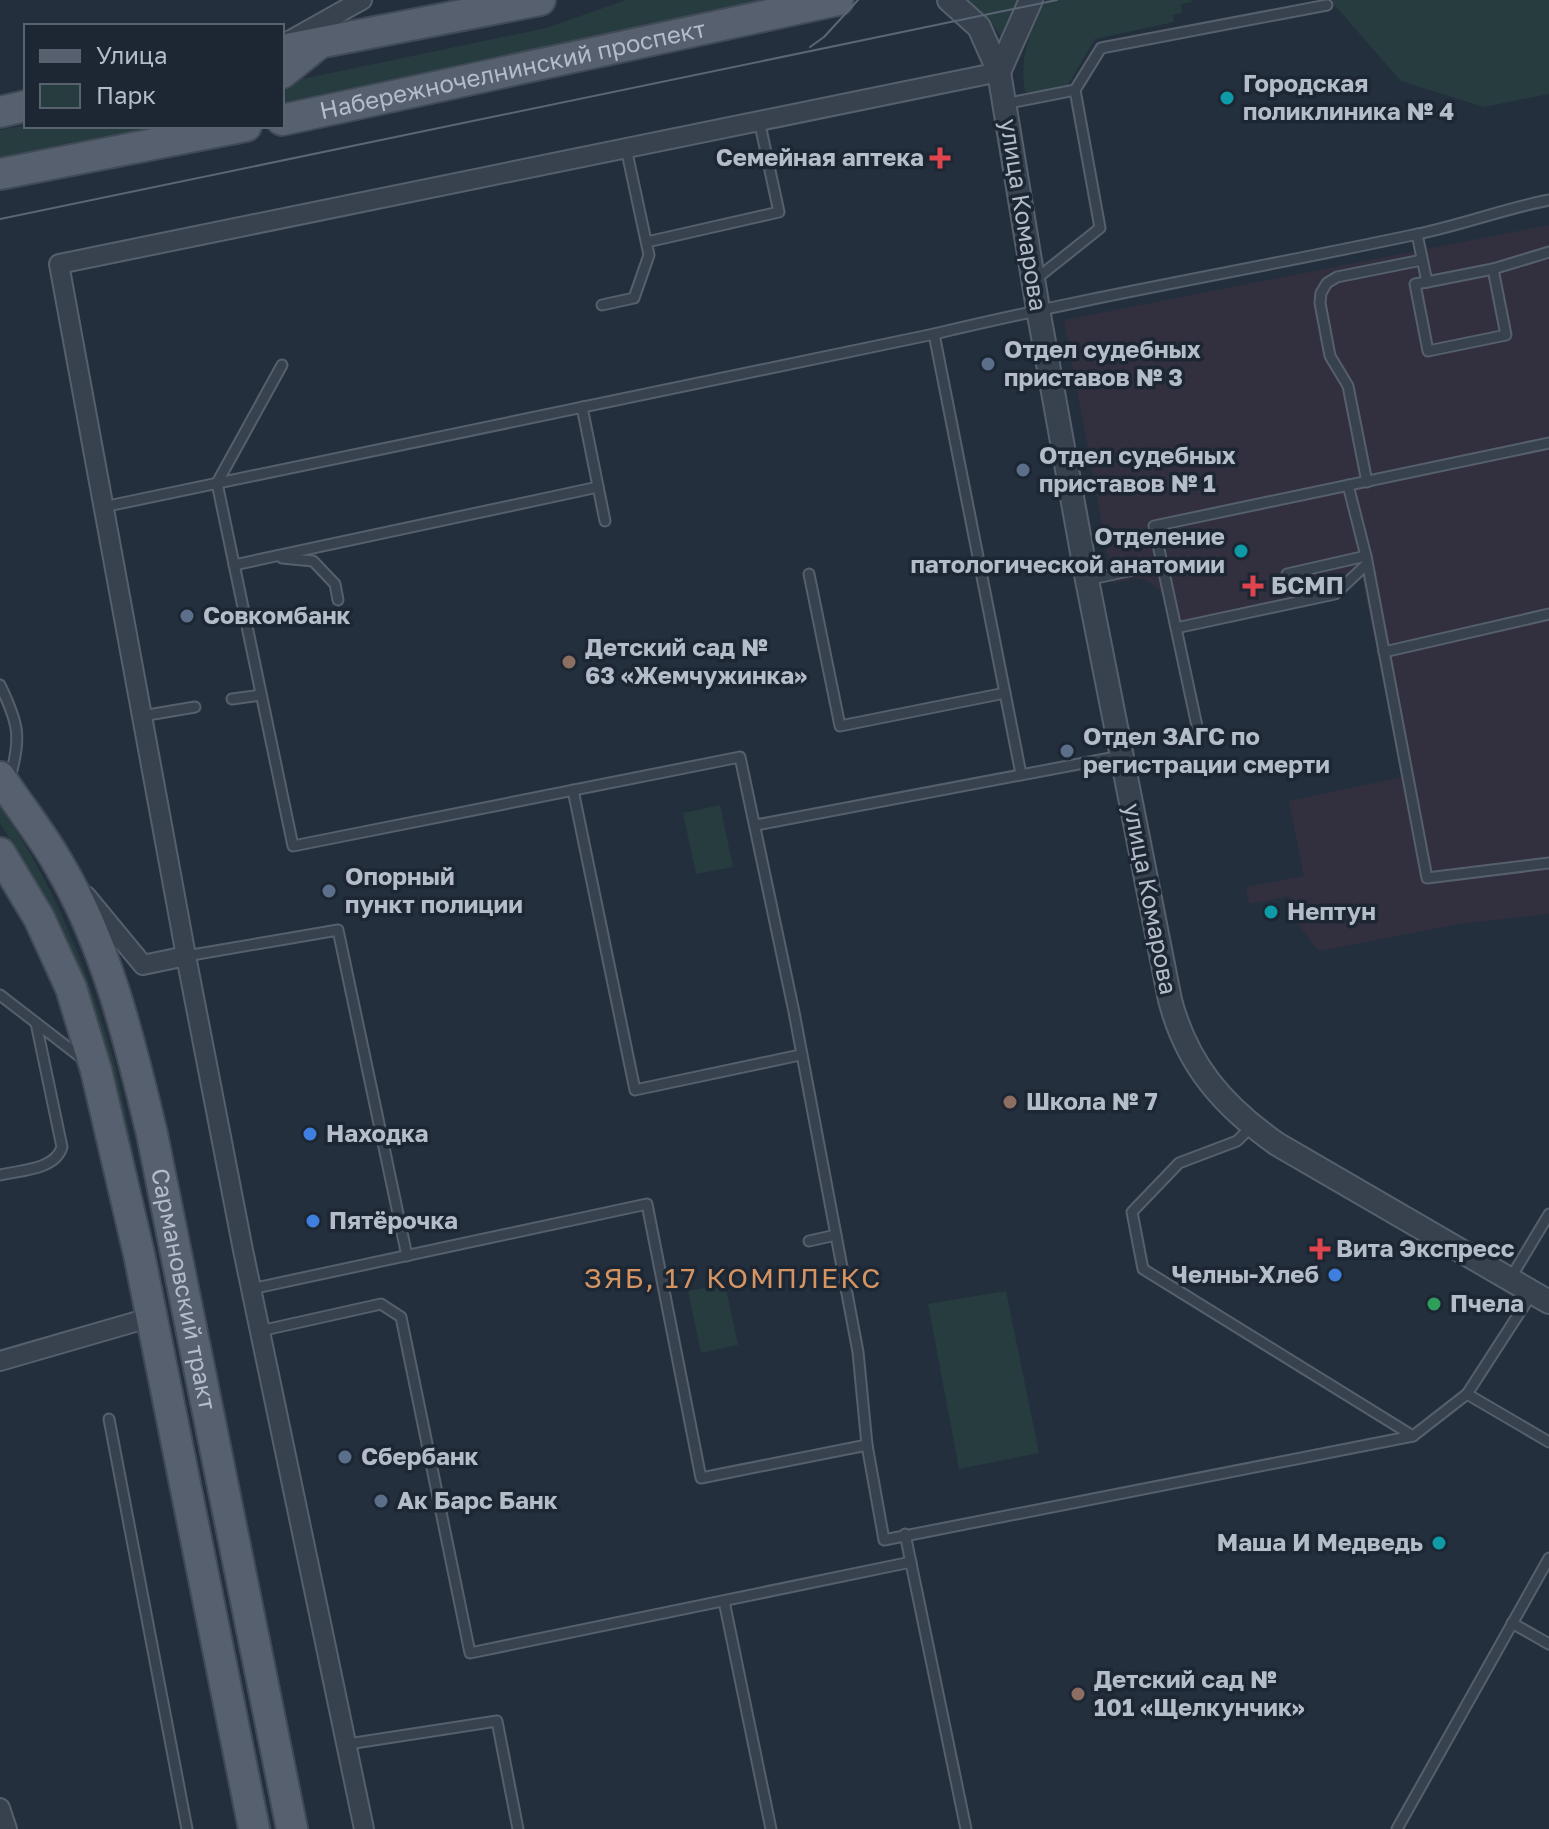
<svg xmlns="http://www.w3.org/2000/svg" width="1549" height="1829" font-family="'Golos Text',sans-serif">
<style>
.medical{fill:#32303f}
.green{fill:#263c3f}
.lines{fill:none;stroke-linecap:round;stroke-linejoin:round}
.service-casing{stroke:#565f6c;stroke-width:13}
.minor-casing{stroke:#565f6c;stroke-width:22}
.tertiary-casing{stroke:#565f6c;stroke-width:26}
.primary-casing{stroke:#414a57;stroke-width:34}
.service{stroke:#38414e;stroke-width:9}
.minor{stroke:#38414e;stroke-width:18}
.tertiary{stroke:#38414e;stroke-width:22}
.primary{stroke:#56606e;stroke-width:30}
.tram{stroke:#5a6575;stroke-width:2}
.culture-dot{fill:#0f9aa8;stroke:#1d2633;stroke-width:3}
.health-dot{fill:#e0444e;stroke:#1d2633;stroke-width:3}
.service-dot{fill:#5c6f8a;stroke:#1d2633;stroke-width:3}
.education-dot{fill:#8d6e63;stroke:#1d2633;stroke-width:3}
.shop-dot{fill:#3f7fe0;stroke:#1d2633;stroke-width:3}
.leisure-dot{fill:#2e9e5b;stroke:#1d2633;stroke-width:3}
.labels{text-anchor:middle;stroke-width:7;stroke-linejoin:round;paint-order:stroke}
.street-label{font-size:24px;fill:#b4bcc9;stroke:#1d2633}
.poi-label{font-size:24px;font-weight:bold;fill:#b4bcc9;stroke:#1d2633;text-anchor:start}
.quarter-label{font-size:28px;letter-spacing:2px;fill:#d59563;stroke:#1d2633}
</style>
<rect width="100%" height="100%" fill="#242f3e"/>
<!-- medical -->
<polygon class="medical" points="1549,225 1549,914 1459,924 1319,951 1294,919 1289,896 1249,904 1246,887 1304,876 1289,801 1402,777 1362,577 1337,598 1172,635 1163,593 1159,589 1146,580 1135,578 1113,584 1064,320"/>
<!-- green -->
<g class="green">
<polygon points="626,0 781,0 289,105 282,102 283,83 546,28"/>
<polygon points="967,0 1020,0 1003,39 988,19"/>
<path d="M1046,0h145l1,2 -11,2 1,9 -9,2 1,7 -79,17 -29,49 -35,6 -6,-3c-6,-34 5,-61 21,-91z"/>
<polygon points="1330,0 1549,0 1549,94 1484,107 1401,81"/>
<polygon points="26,125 26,126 180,126 0,163 0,130"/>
<polygon points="720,805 733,867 696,874 683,813"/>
<path d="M0,806c56,80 89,168 116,262l156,761h-9l-200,-891 -29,-60 -34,-55z"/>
<polygon points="725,1284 738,1345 701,1353 688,1291"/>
<polygon points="1006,1291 1039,1453 959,1469 928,1304"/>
</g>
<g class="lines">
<!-- service casing -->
<g class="service-casing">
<g id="service">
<polyline points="1004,104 1075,90 1101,48 1327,5"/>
<polyline points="1417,234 1427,282 1493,269 1549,252"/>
<polyline points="647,242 779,212 759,120"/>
<polyline points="1036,279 1100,228 1075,90"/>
<polyline points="1427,282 1415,284 1428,351 1506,335 1493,269"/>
<polyline points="602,305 634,298 649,255 626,148"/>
<polyline points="934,334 1021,774"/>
<polyline points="282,365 217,483 293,846 740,757 794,1012 858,1352 867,1445"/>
<polyline points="582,407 605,521"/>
<polyline points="1367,482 1348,386 1330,356 1320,303 1321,293 1327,283 1337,277 1422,260"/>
<polyline points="1348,485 1366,556 1427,878 1549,863"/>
<path d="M103,507l831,-173c159,-38 319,-65 479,-99 46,-9 90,-26 136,-35"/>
<polyline points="282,558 313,561 335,584 338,600"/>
<polyline points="1367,564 1335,594 1176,628 1154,526 1549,443"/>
<polyline points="234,565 598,487"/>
<polyline points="809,574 840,726 1005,693"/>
<polyline points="1287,574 1366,556"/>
<polyline points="1087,580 1161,564"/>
<polyline points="1176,628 1198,731"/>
<polyline points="1384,652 1549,614"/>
<path d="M0,685c18,37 22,52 10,92"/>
<polyline points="232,699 261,695"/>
<polyline points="142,716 195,707"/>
<polyline points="573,790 635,1090 800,1055"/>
<polyline points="756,825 1121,756"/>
<polyline points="186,956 338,930 407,1256"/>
<polyline points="0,995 83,1059"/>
<polyline points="1252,1126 1237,1141 1179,1163 1132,1212 1143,1269 1413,1436"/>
<path d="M0,1175c21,-5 55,-5 62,-28l-26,-124"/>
<polyline points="809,1241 836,1235"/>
<polyline points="1510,1279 1549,1214"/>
<polyline points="251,1289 647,1204 701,1478 867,1445 884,1540 1413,1436 1467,1394"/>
<polyline points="1533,1292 1467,1394 1549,1442"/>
<polyline points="260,1331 381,1304 401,1317 470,1653 911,1562"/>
<polyline points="109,1419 187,1829"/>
<polyline points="905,1534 966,1829"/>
<polyline points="724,1601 771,1829"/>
<polyline points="1512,1623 1549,1644"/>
<polyline points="348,1744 497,1721 518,1829"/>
<polyline points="1397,1829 1549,1558"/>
</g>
</g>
<!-- minor casing -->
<g class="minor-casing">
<g id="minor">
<polyline points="287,42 362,0"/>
<polyline points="86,896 143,965 186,956"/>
<polyline points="0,1361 152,1317"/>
<polyline points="0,1808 7,1829"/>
<polyline points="364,1829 243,1250 186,956 59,264 999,72"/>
</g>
</g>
<!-- tertiary casing -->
<g class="tertiary-casing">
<g id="tertiary">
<path d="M949,0l30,27 20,45 39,237 49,271 83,420c17,65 53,106 107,144l272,158"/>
<polyline points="999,72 1031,0"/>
</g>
</g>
<!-- primary casing -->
<g class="primary-casing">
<g id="primary">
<polyline points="282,50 540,0"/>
<polyline points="282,73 318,44"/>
<polyline points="0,112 26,106"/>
<path id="s1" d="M282,120l556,-120"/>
<polyline points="0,174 246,126"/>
<path id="s2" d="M0,777c19,29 41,56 58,86 49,82 72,179 94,271l140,695"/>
<polyline points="0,853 39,918 71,988 96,1070 139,1254 254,1829"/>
</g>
</g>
<!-- service -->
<use href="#service" class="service"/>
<!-- minor -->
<use href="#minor" class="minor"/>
<!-- tertiary -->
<use href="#tertiary" class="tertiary"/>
<!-- primary -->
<use href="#primary" class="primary"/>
<!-- tram -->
<g class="tram">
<polyline points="810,47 824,37 858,0"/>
<polyline points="0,219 1057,0"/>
</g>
</g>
<!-- markers -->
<g class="culture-dot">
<circle cx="1227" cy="98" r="8"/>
<circle cx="1241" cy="551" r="8"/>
<circle cx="1271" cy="912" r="8"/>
<circle cx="1439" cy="1543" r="8"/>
</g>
<g class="health-dot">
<path d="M936 146h8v8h8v8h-8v8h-8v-8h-8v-8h8z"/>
<path d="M1249 574h8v8h8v8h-8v8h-8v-8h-8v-8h8z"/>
<path d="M1316 1237h8v8h8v8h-8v8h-8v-8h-8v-8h8z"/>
</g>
<g class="service-dot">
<circle cx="988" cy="364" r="8"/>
<circle cx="1023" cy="470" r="8"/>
<circle cx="187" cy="616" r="8"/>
<circle cx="1067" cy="751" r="8"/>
<circle cx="329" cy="891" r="8"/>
<circle cx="345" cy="1457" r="8"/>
<circle cx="381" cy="1501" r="8"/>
</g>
<g class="education-dot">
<circle cx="569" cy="662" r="8"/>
<circle cx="1010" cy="1102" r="8"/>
<circle cx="1078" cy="1694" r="8"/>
</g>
<g class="shop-dot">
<circle cx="310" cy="1134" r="8"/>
<circle cx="313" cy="1221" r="8"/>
<circle cx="1335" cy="1275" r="8"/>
</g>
<circle class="leisure-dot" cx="1434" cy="1304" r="8"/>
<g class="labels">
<!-- street labels -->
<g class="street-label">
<text dy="8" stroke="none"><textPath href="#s1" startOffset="236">Набережночелнинский проспект</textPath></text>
<text transform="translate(1023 215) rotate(81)" y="8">улица Комарова</text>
<text transform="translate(1150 899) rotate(79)" y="8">улица Комарова</text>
<text dy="8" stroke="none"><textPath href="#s2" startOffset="550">Сармановский тракт</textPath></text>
</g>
<!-- poi labels -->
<g class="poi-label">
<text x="1243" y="92">Городская<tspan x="1243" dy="28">поликлиника № 4</tspan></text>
<text x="924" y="166" text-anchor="end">Семейная аптека</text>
<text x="1004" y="358">Отдел судебных<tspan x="1004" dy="28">приставов № 3</tspan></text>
<text x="1039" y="464">Отдел судебных<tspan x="1039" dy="28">приставов № 1</tspan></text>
<text x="1225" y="545" text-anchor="end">Отделение<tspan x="1225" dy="28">патологической анатомии</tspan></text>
<text x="1271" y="594">БСМП</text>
<text x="203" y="624">Совкомбанк</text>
<text x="585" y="656">Детский сад №<tspan x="585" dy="28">63 «Жемчужинка»</tspan></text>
<text x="1083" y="745">Отдел ЗАГС по<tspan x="1083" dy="28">регистрации смерти</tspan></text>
<text x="345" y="885">Опорный<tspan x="345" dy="28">пункт полиции</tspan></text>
<text x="1287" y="920">Нептун</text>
<text x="1026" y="1110">Школа № 7</text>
<text x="326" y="1142">Находка</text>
<text x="329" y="1229">Пятёрочка</text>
<text x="1336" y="1257">Вита Экспресс</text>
<text x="1319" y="1283" text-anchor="end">Челны-Хлеб</text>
<text x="1450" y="1312">Пчела</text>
<text x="361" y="1465">Сбербанк</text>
<text x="397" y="1509">Ак Барс Банк</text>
<text x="1423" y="1551" text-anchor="end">Маша И Медведь</text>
<text x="1094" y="1688">Детский сад №<tspan x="1094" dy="28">101 «Щелкунчик»</tspan></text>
</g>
<!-- quarter labels -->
<g class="quarter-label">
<text x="733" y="1288">ЗЯБ, 17 КОМПЛЕКС</text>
</g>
</g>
<!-- legend -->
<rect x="24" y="24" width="260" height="104" fill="#1d2633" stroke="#59626f" stroke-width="2"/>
<rect x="40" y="50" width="40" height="12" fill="#56606e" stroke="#59626f" stroke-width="2"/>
<text x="96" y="64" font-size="24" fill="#b4bcc9">Улица</text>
<rect x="40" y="84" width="40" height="24" fill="#263c3f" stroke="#59626f" stroke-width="2"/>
<text x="96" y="104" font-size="24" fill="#b4bcc9">Парк</text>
</svg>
